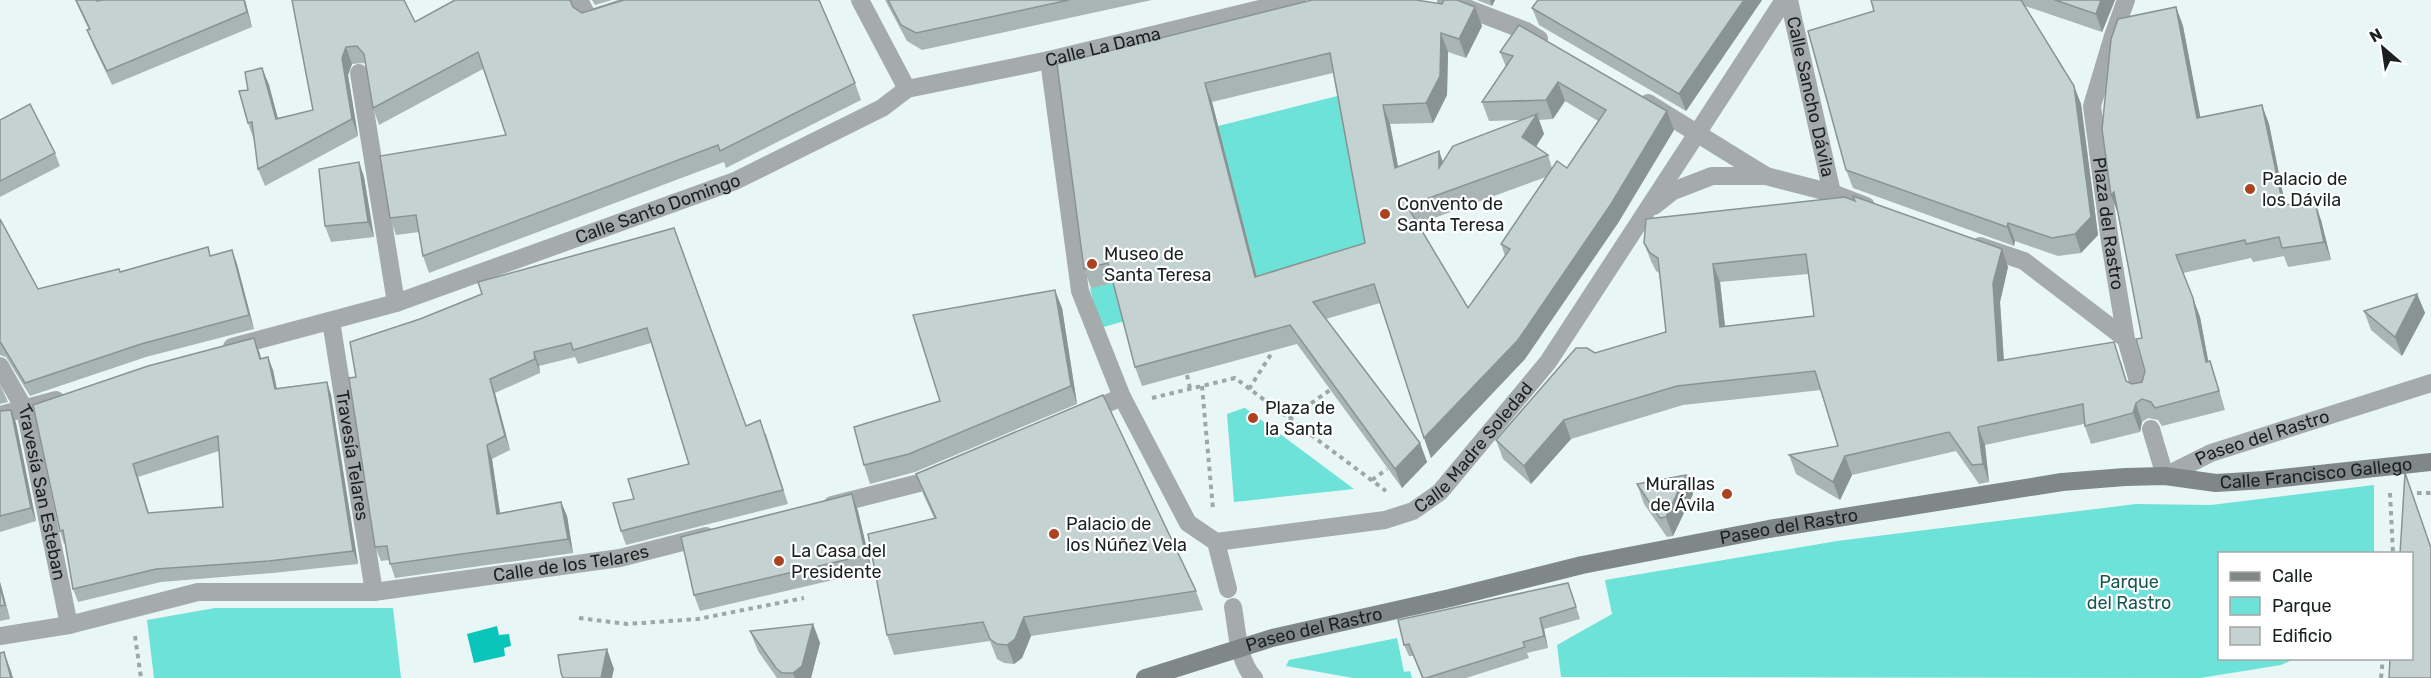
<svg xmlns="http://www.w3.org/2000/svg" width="2431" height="678" font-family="Rubik,sans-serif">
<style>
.green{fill:#6ce2d8}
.water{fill:#0cc5ba}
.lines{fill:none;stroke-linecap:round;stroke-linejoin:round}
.path{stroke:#9ca8a6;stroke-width:4;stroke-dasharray:4.5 4.5;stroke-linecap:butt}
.street{stroke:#a5abaa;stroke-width:18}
.secondary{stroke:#7f8887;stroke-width:18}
.wall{fill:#a9b5b4;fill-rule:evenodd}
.shaded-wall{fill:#899492}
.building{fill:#c4d3d1;stroke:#899492;stroke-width:1.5;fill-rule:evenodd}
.poi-dot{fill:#ab4322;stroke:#fff;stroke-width:2}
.labels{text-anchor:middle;stroke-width:4.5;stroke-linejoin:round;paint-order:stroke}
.street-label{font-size:18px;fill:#1b2120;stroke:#fff}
.poi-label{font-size:18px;fill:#1b2120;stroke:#fff;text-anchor:start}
.park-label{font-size:18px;fill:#175752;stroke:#fff}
</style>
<rect width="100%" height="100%" fill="#e8f7f5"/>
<!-- green -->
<g class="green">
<polygon points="1341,95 1371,255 1260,289 1218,126"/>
<polygon points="1115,282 1125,321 1100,328 1090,288"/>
<polygon points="1244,408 1245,408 1354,489 1234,502 1227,414"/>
<polygon points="2374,485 2374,553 2220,554 2220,658 2294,659 2281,665 2200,678 1561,677 1557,645 1612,614 1605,580 1837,541 2136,504 2211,505"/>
<polygon points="215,608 393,608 401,678 154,678 147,620"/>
<polygon points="1397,638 1404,672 1410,671 1412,678 1353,678 1286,666 1289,660"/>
</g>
<!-- water -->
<polygon class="water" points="497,626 499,635 509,634 511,646 504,648 505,656 474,663 467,634"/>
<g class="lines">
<!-- path -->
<g class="path">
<polyline points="1187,375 1190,388"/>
<polyline points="1202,386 1213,509"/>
<polyline points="1249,389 1273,351"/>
<polyline points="1152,398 1235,378 1386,491"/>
<polyline points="1289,419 1330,390"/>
<polyline points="1372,480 1387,469"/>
<polyline points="2390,493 2393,554"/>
<polyline points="2417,493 2431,493"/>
<polyline points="579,618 627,624 698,619 804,598"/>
<polyline points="135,636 141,678"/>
<polyline points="2381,678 2383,658"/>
</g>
<!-- street -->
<g class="street">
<polyline points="579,0 589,19 647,0"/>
<polyline points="860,0 907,89"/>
<polyline points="1446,0 1526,31 1539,39"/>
<path id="s1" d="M1789,0l43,193"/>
<path id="s2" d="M2126,0l-13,36 -21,70 18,136 16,97 15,53"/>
<polyline points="1049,60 1080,291 1122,397 1188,523 1216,542 1228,589"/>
<polyline points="359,73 396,303"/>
<polyline points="1648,103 1766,176"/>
<polyline points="1654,206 1673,191 1712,176 1766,176 1832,193 1866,206"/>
<polyline points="1980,246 2024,261 2126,339"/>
<path id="s3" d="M331,321l43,271"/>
<path id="s4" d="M232,347l164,-44 339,-122 147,-73 25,-19 142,-29 248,-60"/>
<path id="s5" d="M0,366l25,44 44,215"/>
<polyline points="1085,413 1122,397"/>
<polyline points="0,415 56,400"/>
<path id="s6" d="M2151,429l14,47 46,-23 220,-70"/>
<polyline points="832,505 919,483 941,474"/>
<path id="s7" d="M1216,542l169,-22 28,-9 27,-19 108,-130 236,-362"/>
<path d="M1233,607c4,23 5,54 21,71"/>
<path id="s8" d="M0,636l69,-11 129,-33h176l246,-34 86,-22"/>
</g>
<!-- secondary -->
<path class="secondary" id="s9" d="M1145,678l127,-40 178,-40 132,-33 187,-36 293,-47 63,-5 40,-1 51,7 48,-3 167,-18"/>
</g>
<!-- wall -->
<g class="wall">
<polygon points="75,0 245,0 252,27 112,85 93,45 87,30 89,30"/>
<polygon points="292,0 415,22 573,7 582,13 855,83 861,100 726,168 724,162 429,273 423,256 419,232 396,235 390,218 506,135 483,69 379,125 373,108 366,65 364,63 352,64 348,75 358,136 265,186 258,169 254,140 248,123 248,90 262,68 269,85 278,118 313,110"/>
<polygon points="592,0 612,0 595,5"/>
<polygon points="885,0 1152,0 922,50 907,41"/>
<polygon points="1477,0 1495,0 1492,6"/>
<polygon points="1762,0 1686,111 1539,25 1532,8"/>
<polygon points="1871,0 2115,0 2102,32 2025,6 2074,86 2081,104 2098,235 2081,253 2058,256 2015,241 2014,246 1853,188 1846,170 1874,11"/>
<path d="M2176,7l7,19 17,91 69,7 16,81 36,15 10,40 -43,7 -4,-11 -31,6 -2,-4 -68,15 17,44 8,44 8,18 9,31 -63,16 -4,-6 -10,-2 -6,4 -2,10 -49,12 -7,-20 -99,21 4,37 -10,2 -23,-33 -104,24 -12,25 -44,-26 -7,-19 49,-9 -17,-56 -138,15 -112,34 -40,45 -28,-25 -7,-19 99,-87 71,-21 -7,-59 -3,-2 -5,-10 -7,-18 364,24 -8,35 4,58 117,1 6,21 5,2 10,-2 3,-11 -3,-33 -24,-124zM1809,274l5,42 -89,10 -5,-44z"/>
<path d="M1519,25l155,105 -56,93 -93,136 -94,99 -51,-155 -54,16 94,124 7,19 -25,26 -105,-144 -155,42 -7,-19 -22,-84 -22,5 -7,-19 -27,-205 425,-38 -16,32 -18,-6 -1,43 -14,28 -43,1 8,43 41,-16 4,11 79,-42 -33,1 -7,-19 24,-35 -6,-15zM1333,73l32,170 -108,34 -45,-175zM1565,101l33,20 -31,47h-15l-4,-13 -12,-8 8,-13 -5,-14 14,-1zM1546,177l-45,67 4,12 -37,52 -50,-84z"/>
<polygon points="0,120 55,153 60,166 0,197"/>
<polygon points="359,162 364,177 374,237 331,242 325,226"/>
<polygon points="0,219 38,289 120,272 211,256 232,250 237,264 254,329 146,357 30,396 6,357 0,355"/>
<polygon points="674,228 746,426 766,434 788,504 626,545 621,531 634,499 689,464 651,343 578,364 575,357 539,366 540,373 495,393 510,450 492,459 500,513 561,502 567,516 573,553 395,578 389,560 381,561 375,547 356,377 420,319"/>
<polygon points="2417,294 2425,313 2402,356 2371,330 2364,311"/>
<polygon points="1062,308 1077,404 915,472 870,484 864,465 940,401"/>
<path d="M259,351l2,8 12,11 4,18 50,-6 4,13 27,169 -85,9 -112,9 -83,20 -5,-13 -8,-46 -1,1 -4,-13zM219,451l4,56 -74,6 -11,-36z"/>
<polygon points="0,384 8,402 0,404"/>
<polygon points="11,410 16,423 36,521 0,532 0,411"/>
<polygon points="916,474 1196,591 1203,610 1031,636 1022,658 1014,664 1004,663 997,659 990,641 894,655 887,635 934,518 923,494"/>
<polygon points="1686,475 1693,494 1673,536 1667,537 1644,504 1637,484"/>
<polygon points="852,494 858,511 872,571 700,611 694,595"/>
<polygon points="0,582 10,619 0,621"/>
<polygon points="1572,594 1580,619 1544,629 1548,648 1527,653 1529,658 1466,678 1422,678 1413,656 1409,656 1404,645"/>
<polygon points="813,624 820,643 811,678 777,678 758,651 750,631"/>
</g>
<!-- shaded-wall -->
<g class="shaded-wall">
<polygon points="244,0 245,0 252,27 247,12"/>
<polygon points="1490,0 1495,0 1492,6"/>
<polygon points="1744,0 1762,0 1686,111 1679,94"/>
<polygon points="2101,0 2115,0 2102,32 2096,14"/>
<polygon points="1475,7 1482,26 1466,58 1459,39"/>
<polygon points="2176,7 2183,26 2204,136 2197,118"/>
<polygon points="1441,33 1448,52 1447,95 1433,123 1426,103"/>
<polygon points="346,47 352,64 348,75 358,136 352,119 342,58"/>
<polygon points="262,68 269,85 282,135 276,119"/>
<polygon points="1558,82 1565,101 1553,119 1546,100"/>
<polygon points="1205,83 1212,102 1262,297 1255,277"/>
<polygon points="2074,86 2081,104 2098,235 2081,253 2075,234"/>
<polygon points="1383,105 1390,124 1402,187 1395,168"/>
<polygon points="2262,105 2269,124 2289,224 2283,205"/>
<polygon points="1667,111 1674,130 1618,223 1525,359 1431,458 1424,438"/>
<polygon points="1537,114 1544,134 1529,157 1522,137"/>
<polygon points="1439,151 1446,171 1439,168"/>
<polygon points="359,162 364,177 374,237 368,222"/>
<polygon points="2114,192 2121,211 2118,214 2111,195"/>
<polygon points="2315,202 2321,220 2331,260 2324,242"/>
<polygon points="2008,223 2015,241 2014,246 2007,227"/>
<polygon points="2002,249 2008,267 2000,302 2005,380 1998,361 1993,283"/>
<polygon points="232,250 237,264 254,329 249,315"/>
<polygon points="1713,264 1720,282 1727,345 1720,327"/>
<polygon points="1055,290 1062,308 1077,404 1071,386"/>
<polygon points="2417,294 2425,313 2402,356 2395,337"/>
<polygon points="2193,298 2200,317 2212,381 2206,362"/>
<polygon points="254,338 259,351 265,372 260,359"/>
<polygon points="534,352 539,366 540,373 535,359"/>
<polygon points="268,357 273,370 279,402 275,389"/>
<polygon points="490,379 495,393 510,450 505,436"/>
<polygon points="327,382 331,395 358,564 353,551"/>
<polygon points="2136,403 2142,422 2140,432 2133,413"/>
<polygon points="11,410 16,423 36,521 31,508"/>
<polygon points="1564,420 1571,439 1531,484 1524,466"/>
<polygon points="1978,427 1985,445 1989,482 1983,464"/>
<polygon points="1420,443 1427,462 1402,488 1395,469"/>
<polygon points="487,445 492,459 502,528 497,514"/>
<polygon points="1845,456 1852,475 1840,500 1833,482"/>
<polygon points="133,464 138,477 152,526 148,513"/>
<polygon points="1686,475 1693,494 1673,536 1666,517"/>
<polygon points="852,494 858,511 872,571 866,555"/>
<polygon points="561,502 567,516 573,553 568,539"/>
<polygon points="0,582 10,619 0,587"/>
<polygon points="1024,617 1031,636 1022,658 1014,664 1007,645"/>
<polygon points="1540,618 1544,629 1548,648 1544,636"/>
<polygon points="813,624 820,643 811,678 795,678 793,673"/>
<polygon points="607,649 614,669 612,678 601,678"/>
<polygon points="4,652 11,671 13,678 11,678"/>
</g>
<!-- building -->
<g class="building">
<polygon points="76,0 98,0 96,1 103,0 244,0 247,12 107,71 87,30 90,29"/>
<polygon points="292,0 404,0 415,22 455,0 570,0 573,7 582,13 624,0 819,0 855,83 720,151 718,145 423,256 416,215 390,218 380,156 506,135 478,52 373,108 364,54 357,46 346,47 342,58 352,119 258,169 252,122 248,123 239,91 248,90 245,72 262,68 276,119 313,110"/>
<polygon points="888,0 1069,0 916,33 901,25"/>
<path d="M1312,0h104l26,4 2,-4h13l18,7 -16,32 -18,-6 -1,43 -14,27 -43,2 12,63 44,-17v17l14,-22 84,-32 -15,23 26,18 -141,51 61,102 42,-59 -9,-5 56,-83 10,7 39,-58 -48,-28 -12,18 -64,2 31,-46 -13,-4 19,-27 148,86 -56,93 -93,136 -94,98 -50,-154 -61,18 107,141 -25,26 -105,-144 -155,42 -27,-104 -24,6 -27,-205zM1330,53l35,190 -110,34 -50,-194z"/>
<polygon points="1538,0 1744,0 1679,94 1532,8"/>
<polygon points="1871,0 2021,0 2074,86 2091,217 2075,234 2052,238 2008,223 2007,227 1846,170 1808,31 1874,11"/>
<polygon points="2055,0 2101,0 2096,14"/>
<path d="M2176,7l21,111 65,-13 21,100 32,-3 9,40 -42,6 -3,-11 -33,7 -1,-4 -69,15 17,43 13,64 4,-1 9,30 -64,17 -4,-6 -9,-3 -6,4 -3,10 -48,13 -2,-22 -105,23 5,37 -11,1 -23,-33 -104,24 -12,26 -44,-27 49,-9 -23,-75 -138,15 -113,34 -40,46 -28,-26 80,-92h11l8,5 71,-21 -8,-74 -8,-5 -6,-10 2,-24 199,-22 10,4 -2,-5 149,53 -9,34 5,78 116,-19 12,39 6,3 10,-2 3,-11 -9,-32 6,-1 -28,-146 -3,3 -9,-66 9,-90 7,-20zM1806,254l8,62 -94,11 -7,-63z"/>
<polygon points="30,104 55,153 0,181 0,120"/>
<polygon points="359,162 368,222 325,226 319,169"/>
<polygon points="0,219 38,289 119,269 120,272 208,247 210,256 232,250 249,315 141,344 25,383 1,343 0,343"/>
<polygon points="674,228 746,426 760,420 783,490 621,531 613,503 634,499 628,479 689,464 647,328 573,350 571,343 534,352 535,359 490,379 505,436 487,445 497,514 561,502 568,539 390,564 387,546 375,547 349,378 356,377 350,342 420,319 482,294 478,282"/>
<polygon points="1055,290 1071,386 909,454 864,465 854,427 940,401 913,315"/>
<polygon points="2417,294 2395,337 2364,311"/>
<path d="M254,338l6,21 8,-2 7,32 52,-7 26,169 -84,10 -113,8 -83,20 -10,-59 -3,1 -27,-126 115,-39zM218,436l5,71 -75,6 -15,-49z"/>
<polygon points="1103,395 1196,591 1024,617 1015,639 1007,645 997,644 990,639 983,622 887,635 868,534 936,518 916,474"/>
<polygon points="11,410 31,508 0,516 0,411"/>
<polygon points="2405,473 2431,548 2431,678 2389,678 2390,658 2412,658 2412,554 2400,554"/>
<polygon points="1686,475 1666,517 1660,518 1637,484"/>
<polygon points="852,494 866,555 694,595 681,537"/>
<polygon points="1568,583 1576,607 1540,618 1544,636 1523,642 1525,647 1426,678 1423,678 1409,644 1404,645 1398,620"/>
<polygon points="0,587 5,605 0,606"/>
<polygon points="813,624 802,666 793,673 782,673 776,668 750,631"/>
<polygon points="607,649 601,678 563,678 561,673 558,655"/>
<polygon points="4,652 11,678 0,678 0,653"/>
</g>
<!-- markers -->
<g class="poi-dot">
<circle cx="2250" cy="189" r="6"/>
<circle cx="1385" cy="214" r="6"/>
<circle cx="1092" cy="264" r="6"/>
<circle cx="1253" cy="418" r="6"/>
<circle cx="1727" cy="494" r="6"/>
<circle cx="1054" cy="534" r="6"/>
<circle cx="779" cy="561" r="6"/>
</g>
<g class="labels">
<!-- street labels -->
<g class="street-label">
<text dy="6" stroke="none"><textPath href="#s4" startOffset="926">Calle La Dama</textPath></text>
<text dy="6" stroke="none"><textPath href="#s1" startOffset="99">Calle Sancho Dávila</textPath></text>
<text dy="6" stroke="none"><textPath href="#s4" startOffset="448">Calle Santo Domingo</textPath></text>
<text dy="6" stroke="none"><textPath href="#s2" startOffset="230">Plaza del Rastro</textPath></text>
<text dy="6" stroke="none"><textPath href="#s6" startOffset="154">Paseo del Rastro</textPath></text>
<text dy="6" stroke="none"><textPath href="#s7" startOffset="288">Calle Madre Soledad</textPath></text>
<text dy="6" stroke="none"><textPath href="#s3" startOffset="136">Travesía Telares</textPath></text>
<text dy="6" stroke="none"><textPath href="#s9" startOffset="1194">Calle Francisco Gallego</textPath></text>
<text dy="6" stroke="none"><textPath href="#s5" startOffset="135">Travesía San Esteban</textPath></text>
<text dy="6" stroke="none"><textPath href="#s9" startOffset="662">Paseo del Rastro</textPath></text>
<text dy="6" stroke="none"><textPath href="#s8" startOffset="578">Calle de los Telares</textPath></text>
<text dy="6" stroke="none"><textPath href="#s9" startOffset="176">Paseo del Rastro</textPath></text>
</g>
<!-- poi labels -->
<g class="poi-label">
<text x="2262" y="185">Palacio de<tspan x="2262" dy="21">los Dávila</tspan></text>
<text x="1397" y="210">Convento de<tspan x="1397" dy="21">Santa Teresa</tspan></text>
<text x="1104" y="260">Museo de<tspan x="1104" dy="21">Santa Teresa</tspan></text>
<text x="1265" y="414">Plaza de<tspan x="1265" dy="21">la Santa</tspan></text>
<text x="1715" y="490" text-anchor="end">Murallas<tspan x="1715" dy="21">de Ávila</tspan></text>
<text x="1066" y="530">Palacio de<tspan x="1066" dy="21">los Núñez Vela</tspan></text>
<text x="791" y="557">La Casa del<tspan x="791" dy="21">Presidente</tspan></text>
</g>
<!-- park labels -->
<g class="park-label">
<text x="2129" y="588">Parque<tspan x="2129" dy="21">del Rastro</tspan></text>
</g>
</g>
<!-- legend -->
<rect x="2218" y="552" width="195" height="108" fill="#ffffff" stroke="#a4a6a6" stroke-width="1.5"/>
<rect x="2230" y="572" width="30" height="9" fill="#7f8887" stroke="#a4a6a6" stroke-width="1.5"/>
<text x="2272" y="582" font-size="18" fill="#1b2120">Calle</text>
<rect x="2230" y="597" width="30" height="18" fill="#6ce2d8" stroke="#a4a6a6" stroke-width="1.5"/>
<text x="2272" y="612" font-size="18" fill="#1b2120">Parque</text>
<rect x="2230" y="627" width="30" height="18" fill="#c4d3d1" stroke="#a4a6a6" stroke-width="1.5"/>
<text x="2272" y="642" font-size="18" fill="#1b2120">Edificio</text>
<!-- north arrow -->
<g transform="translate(2383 48) rotate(331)" stroke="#ffffff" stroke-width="4.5" paint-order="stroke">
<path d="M0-4.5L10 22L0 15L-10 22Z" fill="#1b2120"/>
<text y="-9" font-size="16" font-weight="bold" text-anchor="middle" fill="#1b2120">N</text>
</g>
</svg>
